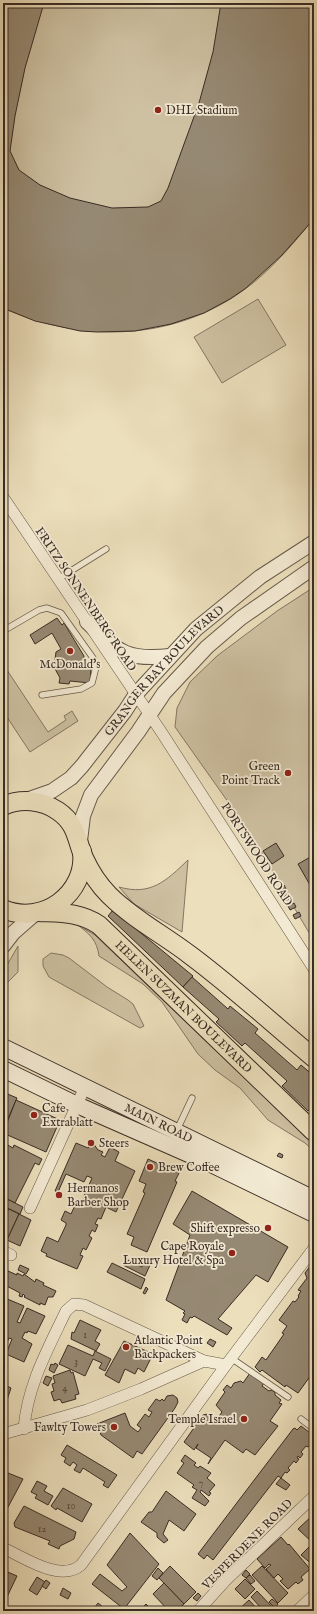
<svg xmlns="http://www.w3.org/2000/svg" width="317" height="1614" font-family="'IM FELL English',serif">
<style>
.green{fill:#cec1a2;stroke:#847663}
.building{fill:#968973;stroke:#392c24}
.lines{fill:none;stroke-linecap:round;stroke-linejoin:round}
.service-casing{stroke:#66594a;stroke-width:7}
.minor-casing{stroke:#66594a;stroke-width:12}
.tertiary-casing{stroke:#66594a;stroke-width:16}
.secondary-casing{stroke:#392c24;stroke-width:18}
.primary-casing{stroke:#392c24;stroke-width:20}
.service{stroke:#f3ead3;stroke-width:5.5}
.minor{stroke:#f3ead3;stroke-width:11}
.tertiary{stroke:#f3ead3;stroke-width:14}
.secondary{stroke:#f3ead3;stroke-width:16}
.primary{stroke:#ecdfbc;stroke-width:18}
.poi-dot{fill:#8f2418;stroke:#f3ead3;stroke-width:1.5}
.labels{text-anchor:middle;stroke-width:3.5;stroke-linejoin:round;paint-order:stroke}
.number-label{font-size:10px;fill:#504338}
.poi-label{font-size:12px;fill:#392c24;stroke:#f3ead3;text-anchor:start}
.street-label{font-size:12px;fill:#392c24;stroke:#f3ead3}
</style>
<rect width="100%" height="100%" fill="#ecdfbc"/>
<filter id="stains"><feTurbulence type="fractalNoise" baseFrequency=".005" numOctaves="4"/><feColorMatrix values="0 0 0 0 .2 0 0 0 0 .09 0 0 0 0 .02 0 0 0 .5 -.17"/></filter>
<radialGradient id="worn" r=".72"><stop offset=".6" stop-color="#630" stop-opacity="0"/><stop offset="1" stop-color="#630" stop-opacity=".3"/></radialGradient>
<!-- green -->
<g class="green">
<path d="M3,3h311v214l-2,4c-18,22 -37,44 -59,62 -72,58 -167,62 -250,25z"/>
<polygon points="258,299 286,345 222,383 194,337"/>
<polygon points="314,587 314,941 248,830 175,727 177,708 190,682 217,656 277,611"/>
<polygon points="3,664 48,732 66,720 64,716 72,711 78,721 30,752 3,711"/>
<path d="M188,860l-6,72 -48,-28 -15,-17c32,9 47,-6 69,-27z"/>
<path d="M76,924l19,11 219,210v6l-9,-8 -37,-23 -28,-32 -25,-18 -17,-16 -36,-52 -19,-18 -44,-28c-2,-16 -10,-23 -23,-32z"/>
<polygon points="18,946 18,972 3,987 3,972"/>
<polygon points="51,953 63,955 69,958 107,987 128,1000 133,1004 144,1026 140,1028 49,977 43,966 43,959"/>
</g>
<!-- building -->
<g class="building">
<polygon points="3,3 44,3 25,68 15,116 10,151 19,170 40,185 70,198 112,208 148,207 161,201 168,188 199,103 213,52 221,3 314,3 314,217 312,221 282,255 246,288 230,299 204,313 171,324 135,331 97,332 80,331 35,321 3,308"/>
<polygon points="57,618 62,625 64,623 84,656 83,666 91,667 90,683 70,681 69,684 59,683 60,678 54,667 56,652 61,649 52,633 35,644 30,635"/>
<polygon points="276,843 284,856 272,864 263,851"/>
<polygon points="314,855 314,892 298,864"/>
<polygon points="284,885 286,889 280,891 278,888"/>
<polygon points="289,894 291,898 285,901 283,897"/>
<polygon points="294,903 296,907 290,910 288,906"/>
<polygon points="113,910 193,976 183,987 108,916"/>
<polygon points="299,912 301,916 295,919 293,915"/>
<polygon points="192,977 228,1009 230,1006 258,1029 255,1033 297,1070 301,1065 314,1076 314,1105 308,1111 282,1086 287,1081 245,1043 242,1046 216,1022 219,1019 183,987"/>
<polygon points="3,1092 17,1098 3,1130"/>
<polygon points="16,1100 60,1120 46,1152 3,1133"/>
<polygon points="76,1143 88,1148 93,1143 98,1150 103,1152 101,1155 105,1157 110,1147 119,1152 115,1161 135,1171 116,1212 106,1207 101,1219 98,1218 95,1224 98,1225 95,1232 92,1230 89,1236 92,1238 86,1250 83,1248 80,1255 83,1256 77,1269 46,1256 47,1254 41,1251 47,1237 58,1242 66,1225 66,1223 61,1220 65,1211 71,1214 77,1201 81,1203 92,1178 87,1176 84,1182 66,1174 58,1192 55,1191"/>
<polygon points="6,1144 13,1148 14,1145 42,1159 39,1165 35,1163 15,1203 3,1197 3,1150"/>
<polygon points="279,1153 283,1155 282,1158 277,1156"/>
<polygon points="148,1159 179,1173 175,1181 177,1182 147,1252 131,1245 134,1237 127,1234 145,1193 143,1192 146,1184 139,1181"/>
<polygon points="192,1191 288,1247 268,1282 256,1275 218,1319 232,1328 227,1335 194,1316 192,1318 190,1317 187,1323 182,1320 185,1314 183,1313 185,1311 166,1300 190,1235 173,1224"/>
<polygon points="3,1197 23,1207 20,1214 3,1206"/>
<polygon points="3,1206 7,1208 3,1218"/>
<polygon points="9,1209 19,1214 7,1240 3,1238 3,1218"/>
<polygon points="19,1214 31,1220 20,1246 7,1240"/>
<polygon points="126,1259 142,1267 144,1262 150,1265 145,1276 123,1265"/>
<polygon points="314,1261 314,1371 298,1393 286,1385 285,1387 262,1370 260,1372 255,1367 262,1357 266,1360 284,1334 282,1333 287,1326 279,1320 293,1301 295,1302 299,1297 298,1296 301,1291 298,1290 307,1278 305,1273"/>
<polygon points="112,1263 145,1279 141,1289 107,1272"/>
<polygon points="20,1265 29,1269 26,1274 18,1270"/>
<polygon points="8,1271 17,1275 17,1273 23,1276 24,1274 35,1282 36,1279 44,1283 43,1285 56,1291 53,1297 48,1297 45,1305 40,1303 40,1305 24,1297 25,1296 23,1294 22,1297 19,1296 20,1293 3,1284"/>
<polygon points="146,1287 148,1289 145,1294 143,1293"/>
<polygon points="5,1298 24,1306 17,1322 20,1323 27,1308 45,1316 36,1334 28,1331 27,1333 25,1332 22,1338 32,1344 24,1362 6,1354 12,1339 9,1338 3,1352 3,1304"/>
<polygon points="80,1320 101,1330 95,1341 100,1344 96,1351 71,1339 72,1332 74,1333"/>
<polygon points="210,1339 216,1342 213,1347 207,1343"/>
<polygon points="124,1341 153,1354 144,1372 138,1368 135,1374 125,1369 119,1383 105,1375"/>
<polygon points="68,1345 93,1356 95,1351 111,1359 105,1371 99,1368 102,1363 93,1359 85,1376 59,1364"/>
<polygon points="55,1363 58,1365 54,1373 49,1370 51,1364 54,1365"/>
<polygon points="70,1370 71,1373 73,1372 79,1394 75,1395 76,1399 62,1403 60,1399 54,1401 51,1392 54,1391 52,1384 55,1383 53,1376"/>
<polygon points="250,1373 264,1383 262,1386 269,1391 271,1390 275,1392 275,1395 281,1400 279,1403 282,1404 270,1421 278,1426 255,1455 246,1449 243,1453 225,1440 208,1464 211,1458 196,1448 198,1444 194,1450 184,1442 203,1415 208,1414 212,1417 213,1425 222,1412 216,1405 225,1392 223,1390 227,1385 231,1388 234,1383 241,1381 243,1383"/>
<polygon points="46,1376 52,1378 48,1386 43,1383"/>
<polygon points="3,1384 11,1388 3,1412"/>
<polygon points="173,1395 177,1398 178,1402 175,1408 142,1454 137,1451 133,1458 101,1435 97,1424 125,1413 130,1426 138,1432 141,1428 137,1425 145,1414 149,1417 152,1412 148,1410 156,1399 160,1401 162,1399 164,1401 167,1396"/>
<polygon points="301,1426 314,1436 309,1442 311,1444 308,1447 306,1446 301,1452 303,1454 300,1458 298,1456 297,1458 299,1459 296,1463 294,1461 288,1468 290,1470 287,1473 285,1472 281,1478 278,1476 213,1560 207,1555 204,1559 198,1554 293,1429 295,1428 297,1430"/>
<polygon points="67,1445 117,1475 108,1488 103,1485 105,1482 83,1468 80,1473 74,1470 77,1465 73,1462 70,1466 64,1462 66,1458 61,1455"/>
<polygon points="185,1455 196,1463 194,1465 198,1468 200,1466 211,1473 207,1478 215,1485 209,1492 211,1493 209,1496 201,1490 200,1492 209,1501 205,1506 192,1498 197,1490 192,1487 194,1485 177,1473 184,1463 181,1461"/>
<polygon points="3,1471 23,1479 7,1509 3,1507"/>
<polygon points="281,1478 290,1485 286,1490 276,1484"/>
<polygon points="37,1481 47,1486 44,1491 53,1496 48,1505 35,1498 37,1495 31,1492"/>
<polygon points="63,1488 92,1504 82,1522 57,1508 56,1510 51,1506"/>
<polygon points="166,1491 196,1514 184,1531 169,1520 163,1534 168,1540 164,1543 157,1537 157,1533 141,1522 149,1512 152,1512"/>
<polygon points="24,1506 76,1532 74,1539 60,1546 59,1549 48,1544 50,1541 15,1527 14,1523"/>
<polygon points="314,1514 314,1566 301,1555 313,1543 298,1529"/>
<polygon points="130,1533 159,1564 124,1609 92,1584 100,1574 122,1591 127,1587 107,1565"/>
<polygon points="281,1537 288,1545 289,1544 310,1569 301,1577 303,1580 298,1584 296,1582 288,1589 280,1581 283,1579 278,1574 274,1578 266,1569 271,1565 269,1564 265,1568 257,1559"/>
<polygon points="170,1566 196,1592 184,1604 159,1578"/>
<polygon points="262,1566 288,1593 278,1603 252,1575"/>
<polygon points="158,1568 163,1573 157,1580 152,1576"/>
<polygon points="3,1570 17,1576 6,1599 3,1598"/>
<polygon points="246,1570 250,1574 246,1578 242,1575"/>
<polygon points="250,1575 255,1581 251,1584 246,1578"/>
<polygon points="37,1577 45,1582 37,1595 29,1590"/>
<polygon points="245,1579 255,1589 245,1599 235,1589"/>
<polygon points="46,1580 50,1583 46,1589 42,1586"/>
<polygon points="164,1583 184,1604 176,1611 169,1611 153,1594"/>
<polygon points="63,1588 71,1593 68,1599 60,1595"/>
<polygon points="257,1591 276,1611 237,1611 249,1600 259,1611 261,1608 251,1597"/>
<polygon points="198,1593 201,1596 197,1601 193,1598"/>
<polygon points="272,1599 278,1604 275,1608 269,1602"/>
<polygon points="98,1603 108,1611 92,1611"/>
<polygon points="146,1604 153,1611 139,1611"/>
</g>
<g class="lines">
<!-- service casing -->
<g class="service-casing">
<g id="service">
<polyline points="58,579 106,549"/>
<polyline points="3,631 39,610 47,608 61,613 93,658 96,667 92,683 81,689 42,695"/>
<polyline points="177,1130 192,1098"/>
<polyline points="231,1358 288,1397"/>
<polyline points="301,1419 314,1429"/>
</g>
</g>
<!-- minor casing -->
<g class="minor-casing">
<g id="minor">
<polyline points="3,497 162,733 314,969"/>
<polyline points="30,1208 85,1087"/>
<polyline points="3,1251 11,1255"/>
<path d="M24,1429c3,-43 24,-80 42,-118l8,-7 10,1 120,56"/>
<polyline points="3,1434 87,1410 141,1389 204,1361 226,1365"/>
<path d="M3,1548c21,9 57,35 78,17l145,-200 88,-117"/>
<polyline points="198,1611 226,1580 314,1496"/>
<polyline points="297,1611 314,1595"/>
</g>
</g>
<!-- tertiary casing -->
<g class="tertiary-casing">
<g id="tertiary">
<path d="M87,622c31,29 38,39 83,34"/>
<path id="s1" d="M26,800l26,-9 19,-13 11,-12 43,-55 11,-17 60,-65 64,-52 54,-35"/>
<polyline points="80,841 83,816 91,795 138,732 164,693 207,647 241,618 314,567"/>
<polyline points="3,946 13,933 37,912"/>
</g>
</g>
<!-- secondary casing -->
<g class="secondary-casing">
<g id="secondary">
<path id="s2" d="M3,1047l311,152"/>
<polyline points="3,1069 77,1105 209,1163 314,1214"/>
</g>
</g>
<!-- primary casing -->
<g class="primary-casing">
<g id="primary">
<path d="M3,806c18,-8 39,-6 55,5 19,13 18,28 26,47 6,13 15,27 25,37 24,24 55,40 81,60 43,32 83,69 124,103"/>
<path d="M3,909c39,17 84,-15 79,-58"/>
<path id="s3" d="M39,912c22,1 41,0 60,13l215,207"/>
</g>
</g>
<!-- service -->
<use href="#service" class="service"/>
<!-- minor -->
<use href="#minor" class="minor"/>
<!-- tertiary -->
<use href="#tertiary" class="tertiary"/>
<!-- secondary -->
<use href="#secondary" class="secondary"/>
<!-- primary -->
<use href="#primary" class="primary"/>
</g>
<!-- markers -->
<g class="poi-dot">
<circle cx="158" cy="110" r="4"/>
<circle cx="70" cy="651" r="4"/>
<circle cx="288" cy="773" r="4"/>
<circle cx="34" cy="1115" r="4"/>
<circle cx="91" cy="1143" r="4"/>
<circle cx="150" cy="1167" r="4"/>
<circle cx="59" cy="1195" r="4"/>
<circle cx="268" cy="1228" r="4"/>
<circle cx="232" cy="1253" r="4"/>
<circle cx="126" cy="1347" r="4"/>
<circle cx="244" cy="1419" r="4"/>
<circle cx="114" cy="1427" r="4"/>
</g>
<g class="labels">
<!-- number labels -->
<g class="number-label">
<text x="85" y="1338">1</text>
<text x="76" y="1365">3</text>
<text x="65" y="1391">4</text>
<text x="201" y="1486">7</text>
<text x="71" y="1509">10</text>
<text x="42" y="1532">12</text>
</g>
<!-- poi labels -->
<g class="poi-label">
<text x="166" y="114">DHL Stadium</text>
<text x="70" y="668" text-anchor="middle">McDonald's</text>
<text x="280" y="770" text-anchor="end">Green<tspan x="280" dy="14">Point Track</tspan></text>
<text x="42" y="1112">Cafe<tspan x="42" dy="14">Extrablatt</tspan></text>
<text x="99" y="1147">Steers</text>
<text x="158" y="1171">Brew Coffee</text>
<text x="67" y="1192">Hermanos<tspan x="67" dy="14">Barber Shop</tspan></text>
<text x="260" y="1232" text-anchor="end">Shift expresso</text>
<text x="224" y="1250" text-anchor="end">Cape Royale<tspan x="224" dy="14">Luxury Hotel &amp; Spa</tspan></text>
<text x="134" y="1344">Atlantic Point<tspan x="134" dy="14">Backpackers</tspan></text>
<text x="236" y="1423" text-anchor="end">Temple Israel</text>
<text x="106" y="1431" text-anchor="end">Fawlty Towers</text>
</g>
<!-- street labels -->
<g class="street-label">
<text transform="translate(86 599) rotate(56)" y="4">FRITZ SONNENBERG ROAD</text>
<text dy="4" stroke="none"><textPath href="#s1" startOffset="193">GRANGER BAY BOULEVARD</textPath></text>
<text transform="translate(257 854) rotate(57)" y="4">PORTSWOOD ROAD</text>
<text dy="4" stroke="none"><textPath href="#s3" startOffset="180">HELEN SUZMAN BOULEVARD</textPath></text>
<text dy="4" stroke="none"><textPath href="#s2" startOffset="173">MAIN ROAD</textPath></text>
<text transform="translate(247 1544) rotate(-45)" y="4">VESPERDENE ROAD</text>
</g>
</g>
<!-- margin -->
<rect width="317" height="1614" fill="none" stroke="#ecdfbc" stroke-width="16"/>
<rect x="4" y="4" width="309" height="1606" fill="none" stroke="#392c24" stroke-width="2"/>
<rect x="8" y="8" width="301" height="1598" fill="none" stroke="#392c24"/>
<rect width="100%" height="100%" filter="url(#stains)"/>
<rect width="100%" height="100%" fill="url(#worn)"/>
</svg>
